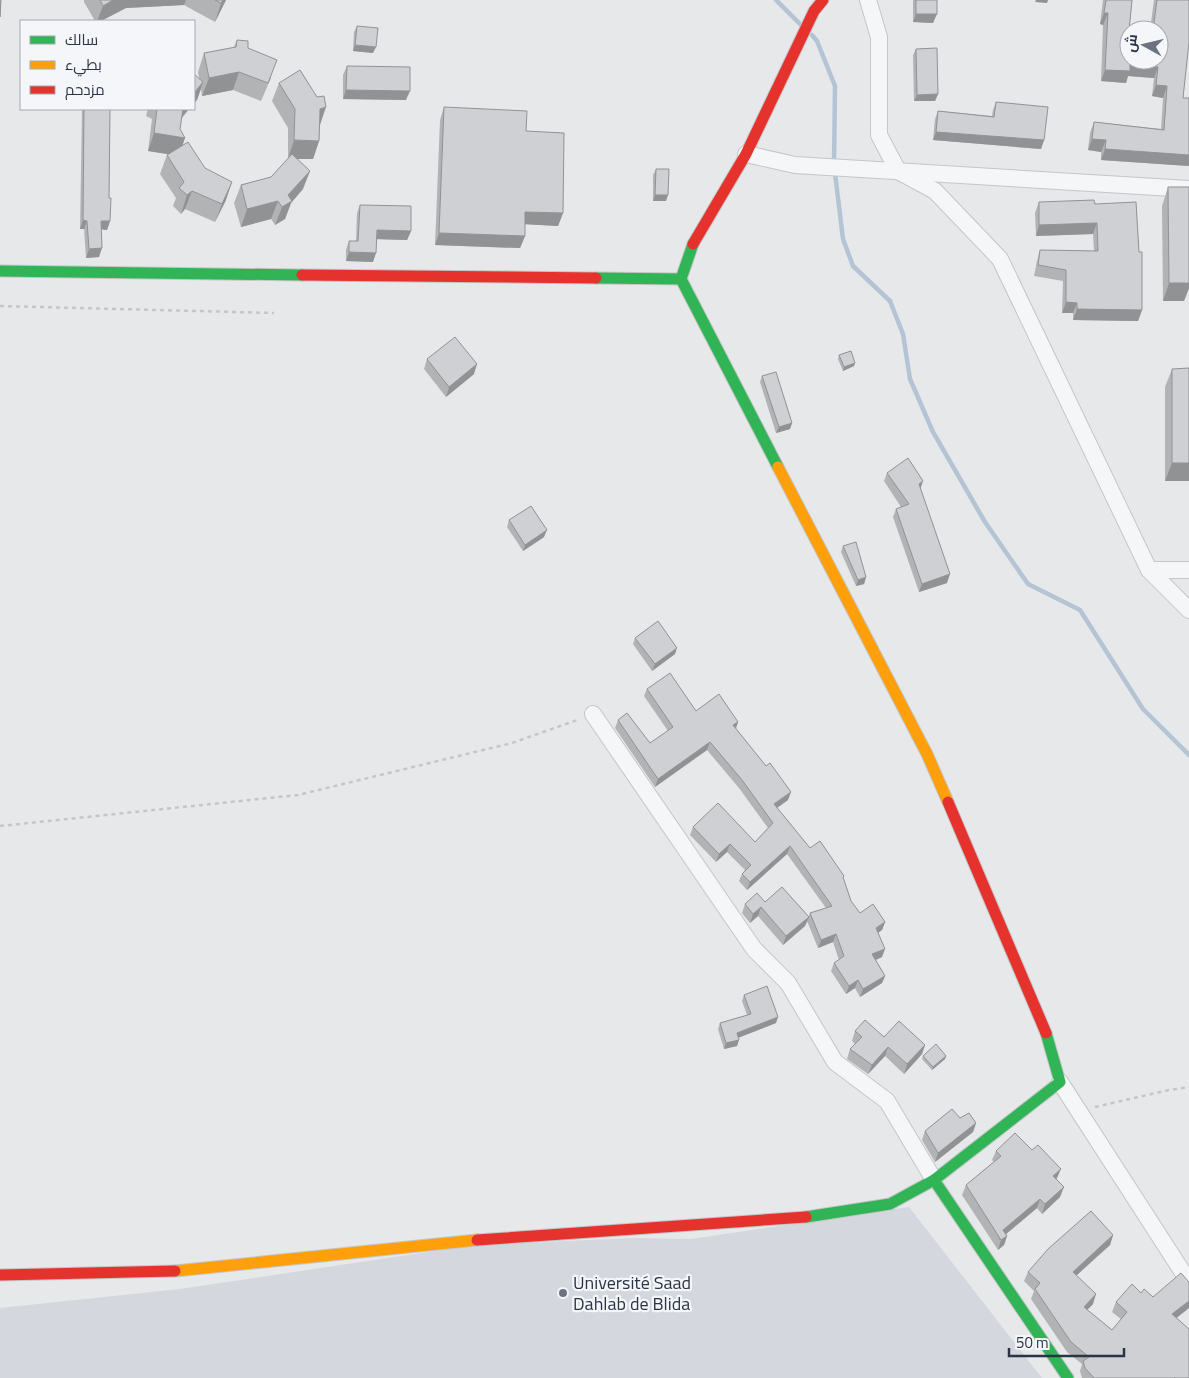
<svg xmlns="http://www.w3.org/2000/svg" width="1189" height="1378" font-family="'Titillium Web',Cairo,sans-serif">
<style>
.built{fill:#d4d7dd}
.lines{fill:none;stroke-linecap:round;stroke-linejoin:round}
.stream{stroke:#b4c4d5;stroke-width:4.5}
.street-casing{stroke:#c4c6c8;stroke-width:18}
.fast-casing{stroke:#c4c6c8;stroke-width:13}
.slow-casing{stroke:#c4c6c8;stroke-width:13}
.jam-casing{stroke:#c4c6c8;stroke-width:13}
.path{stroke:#c5c6ca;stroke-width:2.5;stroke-dasharray:4 4;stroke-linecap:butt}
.street{stroke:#f5f6f7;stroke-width:16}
.fast{stroke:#30b455;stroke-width:11}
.slow{stroke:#ff9f0a;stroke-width:11}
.jam{stroke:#e5322d;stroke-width:11}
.wall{fill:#b1b3b5}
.shaded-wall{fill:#909294}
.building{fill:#ced0d3;stroke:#909294}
.poi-dot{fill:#6c737f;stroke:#f4f6f9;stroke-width:2}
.labels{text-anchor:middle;stroke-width:4.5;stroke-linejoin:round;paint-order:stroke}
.poi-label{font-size:18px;fill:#2b3445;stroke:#f4f6f9;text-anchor:start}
</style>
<rect width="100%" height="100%" fill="#e6e8ea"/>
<!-- built -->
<polygon class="built" points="909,1207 1042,1378 0,1378 0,1308 180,1289 475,1245 636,1238 691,1239"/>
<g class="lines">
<!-- stream -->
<g class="stream">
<polyline points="776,0 801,25"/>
<polyline points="812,35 817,41 835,86 834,165 843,239 853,266 890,301 903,334 910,379 933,432 985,522 1028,584 1080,610 1143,709 1189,755"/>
</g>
<!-- street casing -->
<g class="street-casing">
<g id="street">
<polyline points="868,0 879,37 879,135 898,171 935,191 1000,259 1149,570 1189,610"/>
<polyline points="746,154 795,165 1189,189"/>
<polyline points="1149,570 1189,570"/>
<polyline points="593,714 754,949 788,983 835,1062 887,1101 934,1180"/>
<polyline points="1060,1082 1189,1282"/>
</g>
</g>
<!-- fast casing -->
<g class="fast-casing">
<g id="fast">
<polyline points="693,244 681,279 778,467"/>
<polyline points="0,271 302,275"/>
<polyline points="596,278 681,279"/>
<polyline points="934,1180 1060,1082 1046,1033"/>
<polyline points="806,1217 890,1204 934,1180 1068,1378"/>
</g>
</g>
<!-- slow casing -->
<g class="slow-casing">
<g id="slow">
<polyline points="778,467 927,754 948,802"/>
<polyline points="175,1271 477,1240"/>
</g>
</g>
<!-- jam casing -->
<g class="jam-casing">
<g id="jam">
<polyline points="693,244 746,154 814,11 823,0"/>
<polyline points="302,275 596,278"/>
<polyline points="948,802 1046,1033"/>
<polyline points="477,1240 806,1217"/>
<polyline points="0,1275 175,1271"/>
</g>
</g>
<!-- path -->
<g class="path">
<polyline points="0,306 274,313"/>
<polyline points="0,826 298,795 512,743 580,719"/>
<polyline points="1095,1107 1169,1090 1189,1087"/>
</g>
<!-- street -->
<use href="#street" class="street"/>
<!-- fast -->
<use href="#fast" class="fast"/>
<!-- slow -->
<use href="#slow" class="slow"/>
<!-- jam -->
<use href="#jam" class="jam"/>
</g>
<!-- wall -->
<g class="wall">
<polygon points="84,0 226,0 215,22 184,5 126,8 101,21 95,21 84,2"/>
<polygon points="913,0 937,0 933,23 913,22"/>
<polygon points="1103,0 1132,0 1129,31 1129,60 1159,30 1150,30 1154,0 1189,0 1183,98 1189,166 1101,160 1101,152 1088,150 1090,133 1094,122 1161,129 1163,98 1152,96 1154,78 1128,76 1126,83 1101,81 1103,25 1100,24"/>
<polygon points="357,26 373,53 353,51 354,32"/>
<polygon points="237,40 248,48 271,78 261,101 233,90 202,96 201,89 197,100 199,78 198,72 204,53 234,47"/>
<polygon points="916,49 938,94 935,101 914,101 913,55"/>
<polygon points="347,66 406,100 343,99 343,75"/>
<polygon points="279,83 320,125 319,141 313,159 297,159 303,189 291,203 285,219 275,225 271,219 241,227 234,203 241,185 271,177 288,159 288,128 272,101"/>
<polygon points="996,102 1044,140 1041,149 933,140 935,119 938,111 992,116 993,110"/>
<polygon points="444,107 526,131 563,213 558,226 525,224 525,236 520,248 435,245 440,120"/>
<polygon points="82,109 110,109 109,198 110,221 107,230 101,229 99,257 86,258 84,229 80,229"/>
<polygon points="148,109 189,109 181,118 180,129 182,146 205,168 226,200 215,222 185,209 181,214 173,206 176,198 160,174 167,155 169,154 148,151 152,119 146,116"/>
<polygon points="656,169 666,201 653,201 653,175"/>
<polygon points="1168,187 1189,187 1189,288 1184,301 1163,301 1162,206"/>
<polygon points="1039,202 1095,204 1142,310 1138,321 1073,320 1073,313 1062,313 1063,281 1034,276 1037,261 1040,250 1094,251 1093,234 1036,236 1035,213"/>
<polygon points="360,205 411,231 407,240 376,239 373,262 346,261 346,250 349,241 356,241 357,213"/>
<polygon points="839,355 855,363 854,366 843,371 838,359"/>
<polygon points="427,359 474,374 446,397 424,369"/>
<polygon points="1172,369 1189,481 1165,481 1165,387"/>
<polygon points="762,376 792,423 790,429 776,433 760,382"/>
<polygon points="887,473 921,489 947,583 919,592 893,517 896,509 901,507 884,481"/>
<polygon points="509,520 544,537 523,551 507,527"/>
<polygon points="843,546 866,577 864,584 856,586 841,552"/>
<polygon points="635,638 675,654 652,671 633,644"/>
<polygon points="647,689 696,711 738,722 736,729 788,800 777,808 810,848 844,876 843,879 851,901 860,913 885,922 882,930 878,933 882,957 876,960 885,976 882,983 860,997 855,988 846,994 831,971 834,963 839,960 833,942 818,948 807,921 810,913 826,908 787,854 747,890 739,881 742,874 745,870 727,852 716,862 690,835 693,827 755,842 768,828 739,788 707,750 655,787 615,728 618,720 650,743 668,731 644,696"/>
<polygon points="765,902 809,917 805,926 783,945 758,916 750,923 742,913 745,904"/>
<polygon points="744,995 776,1023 738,1038 737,1046 724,1049 718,1029 720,1023 747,1015 742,1001"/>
<polygon points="855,1031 884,1037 925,1045 922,1054 904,1074 885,1056 868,1074 847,1059 850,1049 855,1044 852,1041"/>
<polygon points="923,1056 946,1056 945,1059 932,1070 922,1059"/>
<polygon points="976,1123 973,1132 935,1162 922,1140 925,1131"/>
<polygon points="996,1151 1057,1178 1056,1179 1060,1197 1042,1214 1037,1208 1006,1234 1007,1236 1004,1245 998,1250 962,1195 966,1185 994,1162 992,1160"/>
<polygon points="1113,1235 1110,1245 1076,1276 1093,1304 1087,1310 1112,1330 1121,1319 1112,1312 1116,1302 1141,1293 1153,1297 1189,1282 1189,1308 1176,1318 1189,1378 1082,1378 1080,1371 1082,1364 1067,1352 1031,1299 1034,1291 1024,1281 1028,1272"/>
</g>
<!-- shaded-wall -->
<g class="shaded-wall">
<polygon points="113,0 186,0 184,5 126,8 101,21 97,21 103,6"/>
<polygon points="223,0 226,0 215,22 221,3"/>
<polygon points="1036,0 1048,0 1047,3 1035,2"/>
<polygon points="1104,13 1108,13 1103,25 1100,24"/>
<polygon points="916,14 937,14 933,23 913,22"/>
<polygon points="355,45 376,47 373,53 353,51"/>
<polygon points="1130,64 1158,67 1154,78 1128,76 1126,83 1101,81 1105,70"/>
<polygon points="239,72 233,90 202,96 209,78"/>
<polygon points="203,82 197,100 194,104 194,93"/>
<polygon points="1156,85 1167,86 1163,98 1152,96"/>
<polygon points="346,90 410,91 406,100 343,99"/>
<polygon points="938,94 935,101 914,101 917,95"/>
<polygon points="326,107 320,125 320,109"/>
<polygon points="182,109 189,109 177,124"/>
<polygon points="936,132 1044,140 1041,149 933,140"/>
<polygon points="154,133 185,138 179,156 148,151"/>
<polygon points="1092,139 1106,140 1101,152 1088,150"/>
<polygon points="294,140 319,141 313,159 288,159"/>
<polygon points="1105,149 1189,155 1189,166 1101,160"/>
<polygon points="310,171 303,189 291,203 285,219 275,225 282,207 288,195"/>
<polygon points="232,182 226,200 215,222 222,204"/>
<polygon points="192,191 185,209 181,214 187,195"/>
<polygon points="655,195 668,195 666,201 653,201"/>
<polygon points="278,201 271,219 241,227 247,209"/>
<polygon points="525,212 563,213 558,226 521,224"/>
<polygon points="83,220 87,221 84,229 80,229"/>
<polygon points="101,221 110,221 107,230 98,229"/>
<polygon points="1097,223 1093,234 1036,236 1039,225"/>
<polygon points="377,230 411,231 407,240 373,239"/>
<polygon points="439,233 525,236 520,248 435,245"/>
<polygon points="102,248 99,257 86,258 89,249"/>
<polygon points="349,252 376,253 373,262 346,261"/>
<polygon points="1169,283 1189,283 1189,288 1184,301 1163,301"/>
<polygon points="1066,302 1077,303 1073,313 1062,313"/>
<polygon points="1077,309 1142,310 1138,321 1073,320"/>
<polygon points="855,363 854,366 843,371 844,367"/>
<polygon points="477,364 474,374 446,397 449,387"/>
<polygon points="792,423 790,429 776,433 779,427"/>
<polygon points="1172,463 1189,463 1189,481 1165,481"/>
<polygon points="923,481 920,490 919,484"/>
<polygon points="547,530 544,537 523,551 525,545"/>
<polygon points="950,574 947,583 919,592 922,584"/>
<polygon points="866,577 864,584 856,586 858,580"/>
<polygon points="677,648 675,654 652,671 655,664"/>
<polygon points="738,722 735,730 733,725"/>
<polygon points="710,742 707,750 655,787 658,779"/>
<polygon points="791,792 788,800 771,812 774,804"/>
<polygon points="730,844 727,852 716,862 719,854"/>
<polygon points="790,846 787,854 747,890 750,882"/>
<polygon points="761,907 758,916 750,923 753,914"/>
<polygon points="809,917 805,926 783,945 786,936"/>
<polygon points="885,922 882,930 873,936 876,928"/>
<polygon points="836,934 833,942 818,948 821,940"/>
<polygon points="885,949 882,957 870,962 872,954"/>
<polygon points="885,976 882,983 860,997 863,989"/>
<polygon points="858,980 855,988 846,994 849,986"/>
<polygon points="778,1017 776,1023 735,1039 737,1033"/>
<polygon points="739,1040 737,1046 724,1049 726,1043"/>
<polygon points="925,1045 922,1054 904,1074 907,1064"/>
<polygon points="888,1047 885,1056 868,1074 872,1065"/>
<polygon points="946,1056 945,1059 932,1070 933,1067"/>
<polygon points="976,1123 973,1132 935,1162 938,1153"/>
<polygon points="1061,1169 1057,1178 1050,1185 1053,1176"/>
<polygon points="1064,1187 1060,1197 1042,1214 1045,1204"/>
<polygon points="1040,1199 1037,1208 999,1240 1003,1230"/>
<polygon points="1113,1235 1110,1245 1069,1282 1073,1272"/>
<polygon points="1007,1236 1004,1245 998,1250 1001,1240"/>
<polygon points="1096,1294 1093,1304 1080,1317 1084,1307"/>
<polygon points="1189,1301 1189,1308 1169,1324 1172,1314"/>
</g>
<!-- building -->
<g class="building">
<polygon points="0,0 1,0 0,17"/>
<polygon points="100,0 113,0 103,6"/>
<polygon points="215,0 223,0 221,3"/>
<rect x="916" y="0" width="21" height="14"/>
<polygon points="1106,0 1132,0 1129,31 1129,60 1159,60 1159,30 1153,30 1157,0 1189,0 1189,42 1183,98 1189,98 1189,155 1105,149 1106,140 1092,139 1094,122 1164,130 1167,86 1156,85 1158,67 1130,64 1130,71 1105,70 1108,13 1104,13"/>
<polygon points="357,26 378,28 376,47 355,45"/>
<polygon points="237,40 248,41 248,48 277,60 268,83 239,72 209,78 204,53 236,47"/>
<polygon points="937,48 938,94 917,95 916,49"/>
<polygon points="347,66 410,67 410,91 346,90"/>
<polygon points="300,70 317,97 324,96 326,107 320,109 319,141 294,140 295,109 279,83"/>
<polygon points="194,74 203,82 194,93"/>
<polygon points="996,102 1048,107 1044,140 936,132 938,111 994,117"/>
<polygon points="444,107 527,111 526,131 564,133 563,213 525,212 525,236 439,233"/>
<polygon points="84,109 110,109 109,198 111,198 110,221 101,221 102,248 89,249 87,221 83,220"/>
<polygon points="157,109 183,109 180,129 185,138 154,133"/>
<polygon points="188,142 205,168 232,182 222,204 192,191 187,195 179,188 184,182 167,155"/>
<polygon points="292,154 310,171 288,195 292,201 282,207 278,201 247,209 241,185 271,177"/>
<polygon points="656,169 669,169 668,195 655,195"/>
<polygon points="1168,187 1189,187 1189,283 1169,283"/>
<polygon points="1094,200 1095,204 1136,202 1139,252 1142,252 1142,310 1077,309 1077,303 1066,302 1066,270 1038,265 1040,250 1098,251 1097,223 1039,225 1039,202"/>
<polygon points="360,205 411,206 411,231 377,230 376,253 349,252 349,241 358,241"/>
<polygon points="455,337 477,364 449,387 427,359"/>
<polygon points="851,351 855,363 844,367 839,355"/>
<polygon points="1189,368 1189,463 1172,463 1172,369"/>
<polygon points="776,372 792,423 779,427 762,376"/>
<polygon points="908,458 923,481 919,484 950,574 922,584 896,509 909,504 887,473"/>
<polygon points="531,506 547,530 525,545 509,520"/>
<polygon points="856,542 866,577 858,580 843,546"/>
<polygon points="658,621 677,648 655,664 635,638"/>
<polygon points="670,673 696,711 719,694 738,722 733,725 766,766 770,763 791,792 774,804 810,848 820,841 844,876 843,877 851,901 860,913 873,904 885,922 876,928 885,949 872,954 885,976 863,989 858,980 849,986 834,963 844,956 836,934 821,940 810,913 832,906 790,846 750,882 742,874 751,865 730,844 719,854 693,827 718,803 755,842 773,823 742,780 710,742 658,779 618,720 627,713 650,743 673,727 647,689"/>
<polygon points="782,887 809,917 786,936 761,907 753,914 745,904 757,893 765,902"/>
<polygon points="767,986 778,1017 737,1033 739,1040 726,1043 720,1023 751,1014 744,995"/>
<polygon points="865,1020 884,1037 899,1021 925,1045 907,1064 888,1047 872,1065 850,1049 862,1037 855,1031"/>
<polygon points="936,1044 946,1056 933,1067 923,1056"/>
<polygon points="952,1109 960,1118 969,1113 976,1123 938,1153 925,1131"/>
<polygon points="1015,1133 1032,1150 1038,1145 1061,1169 1053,1176 1064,1187 1045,1204 1040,1199 1003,1230 1007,1236 1001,1240 966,1185 1001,1156 996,1151"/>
<polygon points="1091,1211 1113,1235 1073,1272 1096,1294 1084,1307 1112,1330 1127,1312 1116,1302 1132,1284 1141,1293 1144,1289 1153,1297 1181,1273 1189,1282 1189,1301 1172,1314 1189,1329 1189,1378 1175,1378 1175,1377 1174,1378 1094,1378 1085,1368 1083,1361 1089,1357 1071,1342 1035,1289 1040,1283 1028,1272 1048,1249"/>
</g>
<!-- markers -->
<circle class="poi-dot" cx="563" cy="1293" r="5"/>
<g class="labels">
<!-- poi labels -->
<g class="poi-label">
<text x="573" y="1289">Université Saad<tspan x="573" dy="21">Dahlab de Blida</tspan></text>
</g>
</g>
<!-- legend -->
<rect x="20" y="20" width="175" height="90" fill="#f4f6f9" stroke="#a4a8b1"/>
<rect x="30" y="36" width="25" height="8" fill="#30b455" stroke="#a4a8b1"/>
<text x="65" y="45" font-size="15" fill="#2b3445">سالك</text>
<rect x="30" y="61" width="25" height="8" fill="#ff9f0a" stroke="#a4a8b1"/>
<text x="65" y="70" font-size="15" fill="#2b3445">بطيء</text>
<rect x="30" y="86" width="25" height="8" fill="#e5322d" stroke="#a4a8b1"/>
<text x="65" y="95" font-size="15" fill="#2b3445">مزدحم</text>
<!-- north arrow -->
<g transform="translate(1144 45) rotate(278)"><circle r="24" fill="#f4f6f9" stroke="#a4a8b1"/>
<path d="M0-4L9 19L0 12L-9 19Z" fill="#6c737f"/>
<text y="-8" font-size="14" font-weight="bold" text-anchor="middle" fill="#2b3445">ش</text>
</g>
<!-- scale -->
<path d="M1009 1348v8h115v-8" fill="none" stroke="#2b3445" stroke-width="2.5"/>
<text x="1016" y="1348" font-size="15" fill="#2b3445" stroke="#f4f6f9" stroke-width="4" paint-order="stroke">50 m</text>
</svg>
